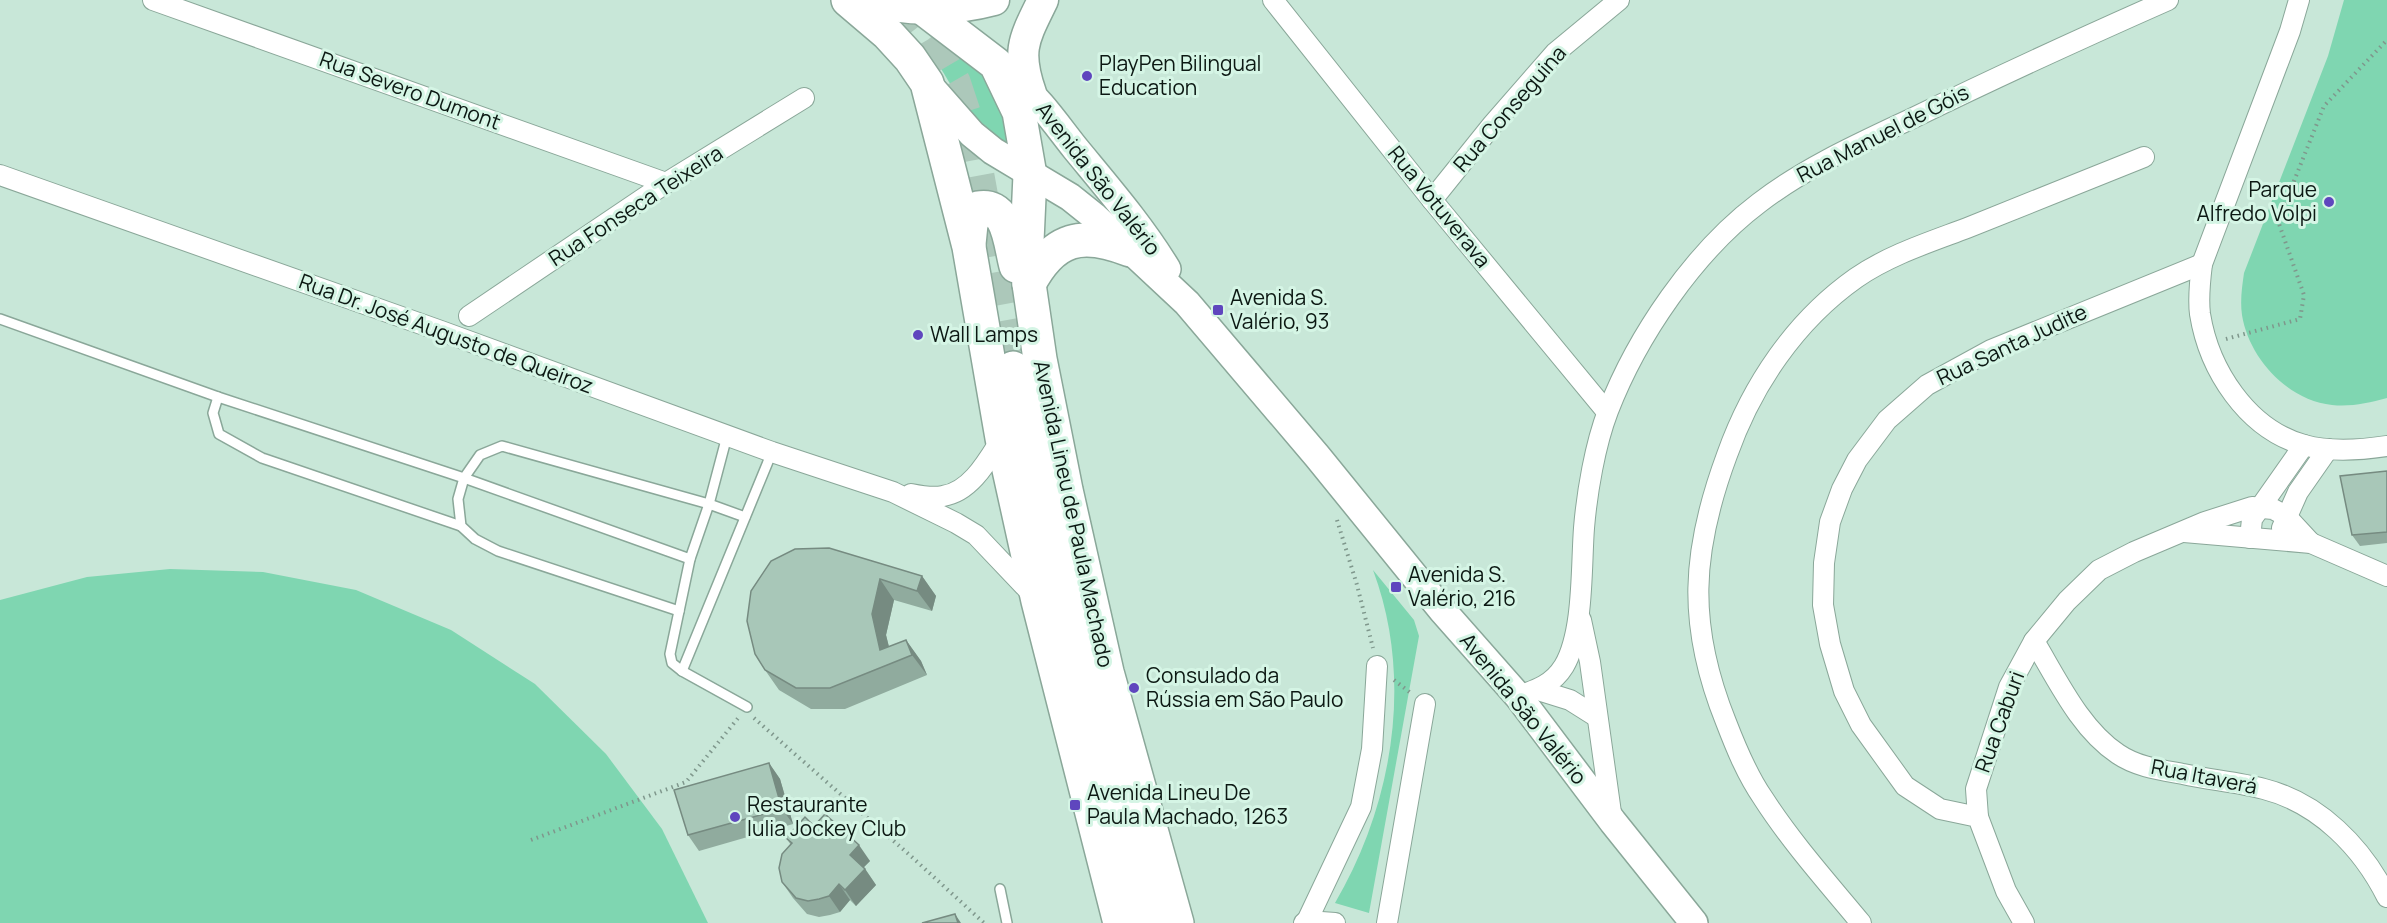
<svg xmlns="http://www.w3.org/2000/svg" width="2387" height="923" font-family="Manrope,sans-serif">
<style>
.green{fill:#7fd6b1}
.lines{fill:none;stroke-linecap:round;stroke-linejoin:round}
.highway-tunnel{stroke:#acc8ba;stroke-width:33;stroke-dasharray:33 16;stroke-linecap:butt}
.lane-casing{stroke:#8aa799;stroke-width:12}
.street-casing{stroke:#8aa799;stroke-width:22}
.secondary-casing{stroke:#8aa799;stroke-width:30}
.primary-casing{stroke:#8aa799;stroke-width:33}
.highway-casing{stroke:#8aa799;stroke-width:36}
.path{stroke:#7f978c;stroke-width:4;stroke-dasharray:1.5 4.5;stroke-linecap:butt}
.lane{stroke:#fff;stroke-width:9}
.street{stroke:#fff;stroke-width:20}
.secondary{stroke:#fff;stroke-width:27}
.primary{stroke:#fff;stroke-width:30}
.highway{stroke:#fff;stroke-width:33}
.wall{fill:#90ab9e}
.shaded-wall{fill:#768b81}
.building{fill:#a8c7b8;stroke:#768b81;stroke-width:1.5}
.poi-dot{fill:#5f46be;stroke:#d5f5e5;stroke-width:2}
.labels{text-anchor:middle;stroke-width:6;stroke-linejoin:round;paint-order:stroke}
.poi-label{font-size:21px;fill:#0c1813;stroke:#d5f5e5;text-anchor:start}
.street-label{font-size:21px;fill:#0c1813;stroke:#d5f5e5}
</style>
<rect width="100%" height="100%" fill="#c8e7d8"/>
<!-- green -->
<g class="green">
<path d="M2344,0h43v398c-19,5 -36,9 -55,7 -45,-5 -83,-47 -90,-90 -2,-14 0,-28 2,-42l84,-217z"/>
<polygon points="961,51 992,84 1019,159 973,122 940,67 947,58"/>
<polygon points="170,569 263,572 356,590 451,630 535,684 606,754 662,829 708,923 0,923 0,600 87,577"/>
<path d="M1373,570l41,50 5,16 -50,277 -34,-10c58,-99 79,-224 38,-333z"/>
</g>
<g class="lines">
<!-- highway-tunnel -->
<polyline class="highway-tunnel" points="899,0 929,39 954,82 969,127 1013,368"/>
<!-- lane casing -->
<g class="lane-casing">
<g id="lane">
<polyline points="0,319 218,397"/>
<polyline points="727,436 709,504 690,559 670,654 672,663 682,671 747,707"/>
<polyline points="461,526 262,458 219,434 213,413 218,397 464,478 690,559"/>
<polyline points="679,611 498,551 475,539 461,526 458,499 464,478 480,455 502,446 709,504 745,517"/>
<polyline points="682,671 772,452"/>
<polyline points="1000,889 1007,923"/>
</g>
</g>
<!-- street casing -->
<g class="street-casing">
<g id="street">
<polyline points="153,0 666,183"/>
<polyline points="1273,0 1432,200 1607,412"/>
<path d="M2299,0l-9,31 -88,233c-2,16 -4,34 -2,50 9,56 47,115 104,131 25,7 57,5 83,1"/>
<polyline points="0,175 441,331 772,452 893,492 956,523 976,535 1034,596"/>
<polyline points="1432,200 1493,124 1555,53 1619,0"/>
<polyline points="469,316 666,183 804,98"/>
<path d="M911,494c10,2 22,4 32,2 28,-4 45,-36 59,-58"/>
<polyline points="2282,528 2298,492 2328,449"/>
<polyline points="2184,532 2311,543 2387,576"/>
<polyline points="2250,538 2252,519 2304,445"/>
<polyline points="1581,620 1590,662 1612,820"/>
<path d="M2034,641c23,38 46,88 84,113 19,13 43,16 65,20 27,6 55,8 81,15 55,14 98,58 123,108"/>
<polyline points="1538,690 1570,700 1597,717"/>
<path d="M1518,696c19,-6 35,-12 46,-30 20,-34 17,-99 20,-138 3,-36 11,-83 24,-117 29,-75 86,-159 151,-208 47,-36 101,-60 154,-85 84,-41 169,-80 255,-118"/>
<polyline points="1978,817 1976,789 2009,687 2034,641 2067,601 2099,570 2134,552 2205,522 2252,507 2273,509 2286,516 2311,543"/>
<polyline points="1307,921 1361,807 1372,749 1377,666"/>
<polyline points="1304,923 1307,921 1335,923"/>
<polyline points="1387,923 1425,704"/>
<path d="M1861,923c-34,-41 -69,-80 -98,-125 -16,-23 -27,-50 -37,-76 -39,-97 -35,-170 1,-267 25,-70 68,-134 129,-177 33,-23 74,-36 111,-50 59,-24 118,-47 177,-71"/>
<polyline points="2024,923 2006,891 1978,817 1940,809 1905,786 1861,725 1844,691 1830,644 1823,605 1824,563 1830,522 1842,489 1857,460 1887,420 1927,385 1991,350 2202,264"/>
</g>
</g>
<!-- secondary casing -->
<g class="secondary-casing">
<g id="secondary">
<path d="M1015,79c24,20 41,45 60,69 32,39 66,78 92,121"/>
<polyline points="928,84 972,134 993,151 1070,197 1095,217 1187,303 1317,456 1442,610 1518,696 1613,822 1694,923"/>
</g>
</g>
<!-- primary casing -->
<g class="primary-casing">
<g id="primary">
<path d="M865,0c41,12 88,11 129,0"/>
<path d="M1031,93c-15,-43 -7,-54 12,-93"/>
</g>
</g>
<!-- highway casing -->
<g class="highway-casing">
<g id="highway">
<polyline points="848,0 888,34 910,58 927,83 969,247 1002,438 1038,601 1120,923"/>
<polyline points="912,0 996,64 1019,112 1030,175 1027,241 1029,284 1040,359 1066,490 1107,672 1177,923"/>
<path d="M969,244l2,-20 7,-16c31,-6 32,37 38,58"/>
<path d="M1029,284c25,-47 53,-53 101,-34"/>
<polyline points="1013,368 1072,639 1099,748 1149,923"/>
</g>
</g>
<!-- path -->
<g class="path">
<polyline points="2226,339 2300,319 2304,295 2278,221 2324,106 2387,40"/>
<polyline points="1337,520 1357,585 1373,648"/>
<polyline points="1394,680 1412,694"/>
<polyline points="754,718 913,858 984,923"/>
<polyline points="531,840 686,782 739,717"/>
</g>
<!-- lane -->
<use href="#lane" class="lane"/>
<!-- street -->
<use href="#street" class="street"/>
<!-- secondary -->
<use href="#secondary" class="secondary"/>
<!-- primary -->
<use href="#primary" class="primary"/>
<!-- highway -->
<use href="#highway" class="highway"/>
</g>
<!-- wall -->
<g class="wall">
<polygon points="2387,471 2387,543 2360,546 2352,535"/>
<polygon points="922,576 936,596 932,611 894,600 886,635 889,647 906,640 921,661 927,675 845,709 811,709 779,690 765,670 751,591"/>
<polygon points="769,763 780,779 793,824 699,851 688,835"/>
<polygon points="814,826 870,861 864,867 876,885 856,906 850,900 840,912 830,915 819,917 807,914 793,898 782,882 791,845 786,838"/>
</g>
<!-- shaded-wall -->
<g class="shaded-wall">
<polygon points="922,576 936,596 932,611 917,591"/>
<polygon points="880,579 894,600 886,635 893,663 880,650 872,614"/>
<polygon points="906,640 921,661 927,675 912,655"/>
<polygon points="769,763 780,779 793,824 782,809"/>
<polygon points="859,845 870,861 861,870 850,855"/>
<polygon points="865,869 876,885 856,906 845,890"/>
<polygon points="839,884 850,900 840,912 829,896"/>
<polygon points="955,914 961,923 958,923"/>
</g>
<!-- building -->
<g class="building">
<polygon points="2387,471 2387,532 2352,535 2340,476"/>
<polygon points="829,548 922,576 917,591 880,579 872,614 880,650 906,640 912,655 830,688 796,688 765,670 755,654 747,621 751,591 771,561 795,549"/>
<polygon points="769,763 782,809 688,835 674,790"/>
<polygon points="825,814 859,845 850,855 865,869 845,890 839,884 829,896 819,899 808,901 796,898 782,882 779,868 782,854 792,843 786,838 805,817 814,826"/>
<polygon points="955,914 958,923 922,923"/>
</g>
<!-- markers -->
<g class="poi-dot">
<circle cx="1087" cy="76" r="6"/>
<circle cx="2329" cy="202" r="6"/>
<rect x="1212" y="304" width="12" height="12" rx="3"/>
<circle cx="918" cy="335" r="6"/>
<rect x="1390" y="581" width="12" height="12" rx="3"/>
<circle cx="1134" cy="688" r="6"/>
<rect x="1069" y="799" width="12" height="12" rx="3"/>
<circle cx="735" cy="817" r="6"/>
</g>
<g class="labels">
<!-- poi labels -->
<g class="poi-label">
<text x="1099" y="71">PlayPen Bilingual<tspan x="1099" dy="24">Education</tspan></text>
<text x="2317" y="197" text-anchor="end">Parque<tspan x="2317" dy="24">Alfredo Volpi</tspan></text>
<text x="1230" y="305">Avenida S.<tspan x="1230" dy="24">Valério, 93</tspan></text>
<text x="930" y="342">Wall Lamps</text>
<text x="1408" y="582">Avenida S.<tspan x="1408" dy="24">Valério, 216</tspan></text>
<text x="1146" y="683">Consulado da<tspan x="1146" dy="24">Rússia em São Paulo</tspan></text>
<text x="1087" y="800">Avenida Lineu De<tspan x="1087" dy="24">Paula Machado, 1263</tspan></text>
<text x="747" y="812">Restaurante<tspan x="747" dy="24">Iulia Jockey Club</tspan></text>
</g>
<!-- street labels -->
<g class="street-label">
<text transform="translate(410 91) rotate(20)" y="7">Rua Severo Dumont</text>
<text transform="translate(1510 109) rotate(-49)" y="7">Rua Conseguina</text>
<text transform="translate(1883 134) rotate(-27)" y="7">Rua Manuel de Góis</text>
<text transform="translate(1098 179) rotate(52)" y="7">Avenida São Valério</text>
<text transform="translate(636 206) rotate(-33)" y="7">Rua Fonseca Teixeira</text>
<text transform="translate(1439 207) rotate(51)" y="7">Rua Votuverava</text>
<text transform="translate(446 334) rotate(20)" y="7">Rua Dr. José Augusto de Queiroz</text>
<text transform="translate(2012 345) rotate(-25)" y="7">Rua Santa Judite</text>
<text transform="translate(1073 514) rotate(78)" y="7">Avenida Lineu de Paula Machado</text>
<text transform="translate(1523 709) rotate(51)" y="7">Avenida São Valério</text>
<text transform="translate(2000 722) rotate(-70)" y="7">Rua Caburi</text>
<text transform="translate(2204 777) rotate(11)" y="7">Rua Itaverá</text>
</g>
</g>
</svg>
